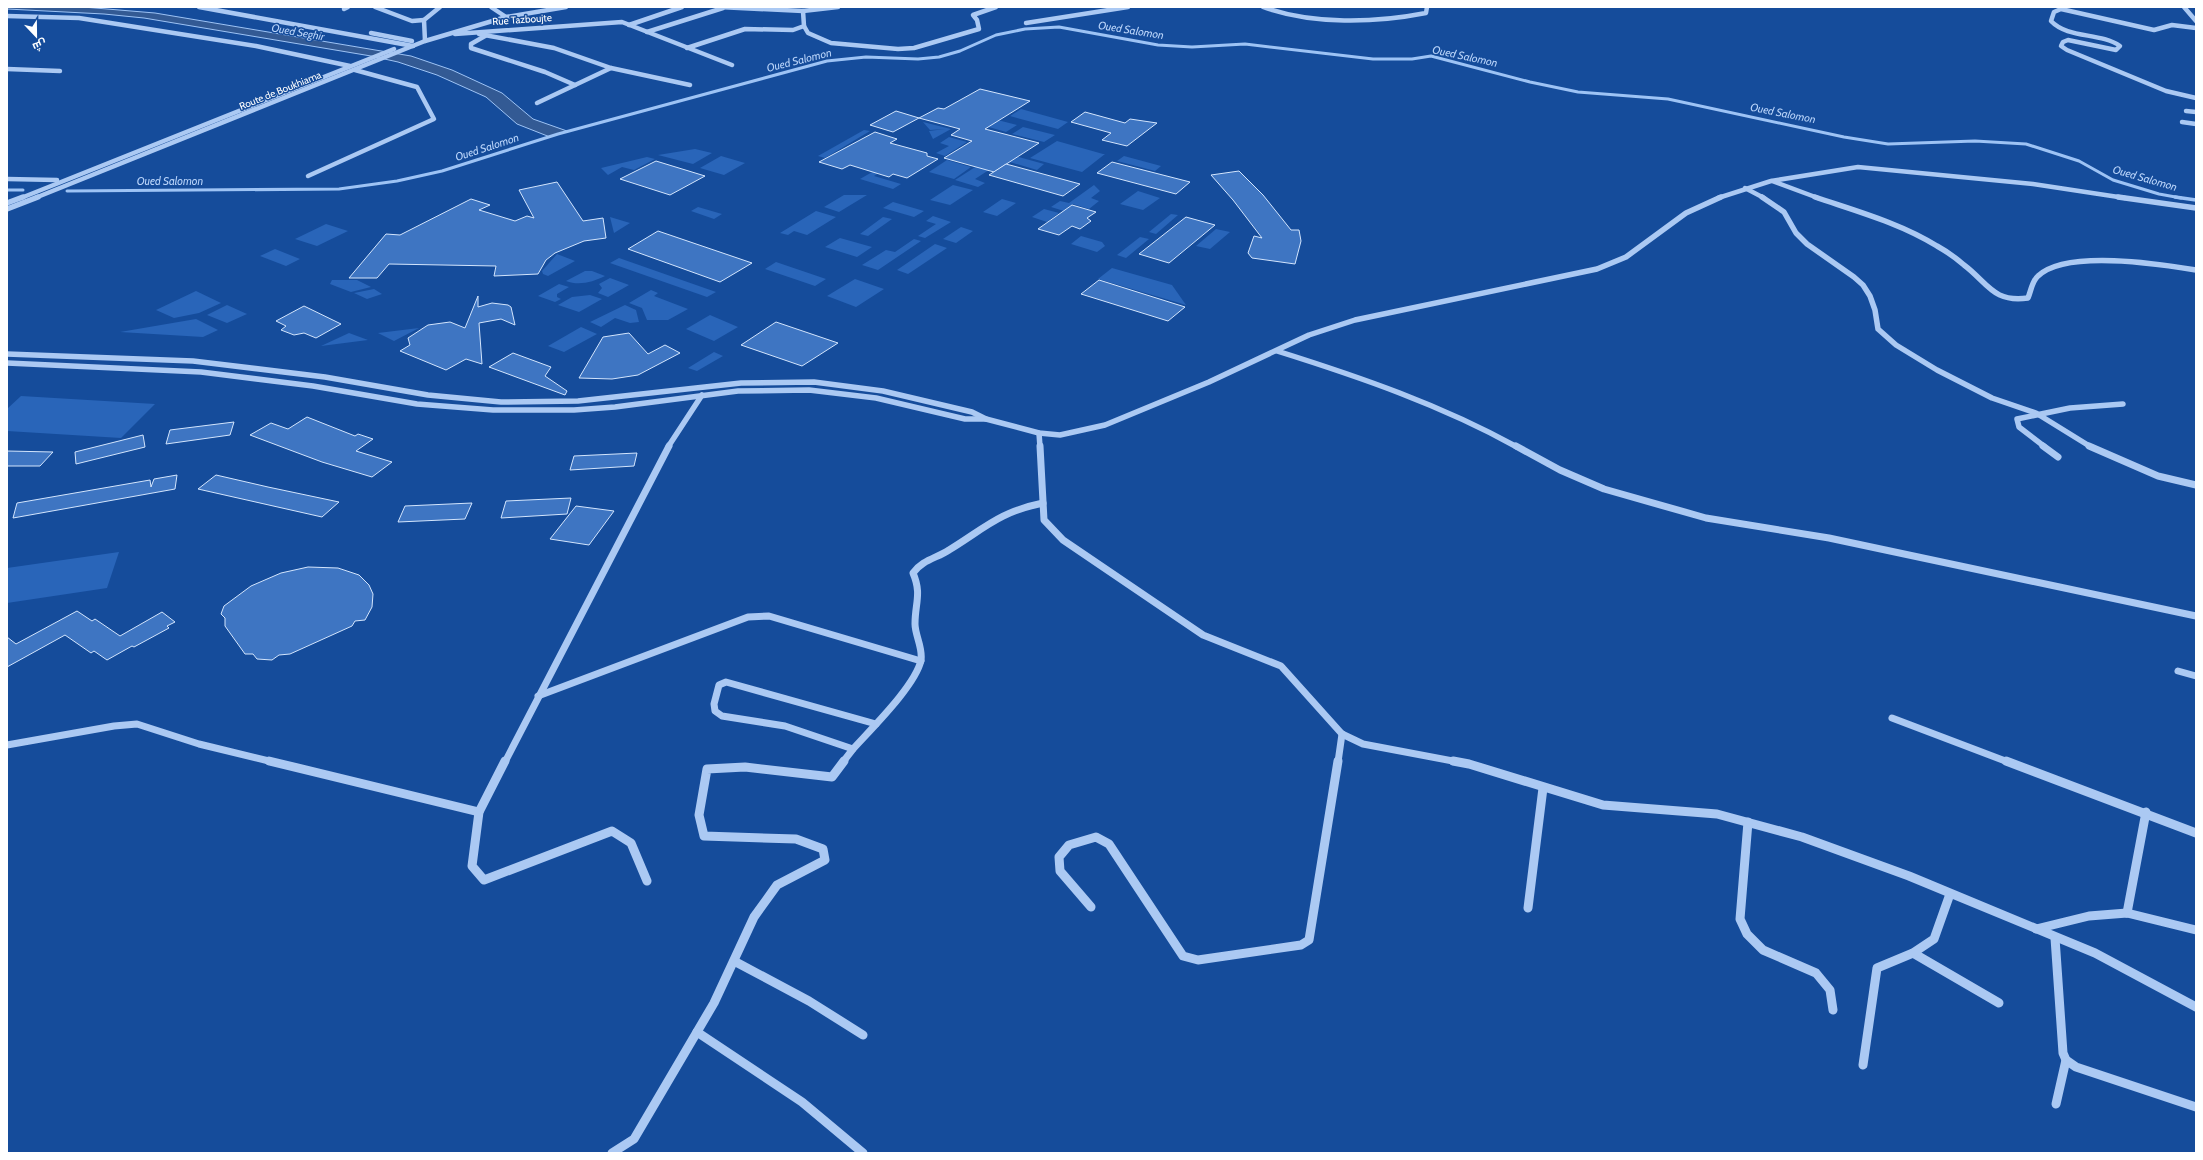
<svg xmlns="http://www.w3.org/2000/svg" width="2203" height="1160" font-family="Cabin,Cairo,sans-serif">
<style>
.green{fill:#2965b9}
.water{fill:#335a94;stroke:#9dc3f5}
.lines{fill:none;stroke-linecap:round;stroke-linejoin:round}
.stream-far1{stroke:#9dc3f5;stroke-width:3}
.stream{stroke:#9dc3f5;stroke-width:3.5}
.building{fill:#3e75c2;stroke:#d3e5fd}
.minor-far3{stroke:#abc9f3;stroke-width:4.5}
.minor-far2{stroke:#abc9f3;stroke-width:5.5}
.minor-far1{stroke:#abc9f3;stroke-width:7}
.minor{stroke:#abc9f3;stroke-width:9}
.labels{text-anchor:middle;stroke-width:3;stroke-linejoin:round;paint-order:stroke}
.far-street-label{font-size:10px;fill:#fff;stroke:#154c9b}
.far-water-label{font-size:11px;font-style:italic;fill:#b8d3f9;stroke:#154c9b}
</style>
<rect width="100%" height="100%" fill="#154c9b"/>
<!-- green -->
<g class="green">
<polygon points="1021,109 1068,122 1058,129 1010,116"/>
<polygon points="986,117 1017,125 1006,132 975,123"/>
<polygon points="923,122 951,129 933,139 929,131 945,129 930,130"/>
<polygon points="1023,127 1055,135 1044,142 1012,134"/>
<polygon points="864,130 870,131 825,158 818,156"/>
<polygon points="949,137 967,142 945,156 936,153 949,146 940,143"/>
<polygon points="1057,141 1103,154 1105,154 1082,172 1030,158"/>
<polygon points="695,149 712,153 693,164 658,155"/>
<polygon points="997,151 1044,164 1037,170 1003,160"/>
<polygon points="721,156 745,163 724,175 700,168"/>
<polygon points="1124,156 1161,166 1155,171 1117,161"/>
<polygon points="647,157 655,159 634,170 622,167 608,175 601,168"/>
<polygon points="947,160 971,167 954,179 929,172"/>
<polygon points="980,164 992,168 975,179 985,183 978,187 955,180"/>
<polygon points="874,171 880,172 874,176 901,184 893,189 860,179"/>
<polygon points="953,185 973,190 950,205 930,200"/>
<polygon points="1094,185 1100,191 1091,198 1099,201 1089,209 1073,204 1064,211 1051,207 1060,201 1069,203"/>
<polygon points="1138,191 1160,198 1143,210 1120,204"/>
<polygon points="844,195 867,195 839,212 824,207"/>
<polygon points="1002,199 1016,203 997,216 983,212"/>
<polygon points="893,202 924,211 914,217 883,208"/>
<polygon points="698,207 722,214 714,219 691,211"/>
<polygon points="1044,209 1059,213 1047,222 1032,217"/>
<polygon points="816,211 836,217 807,235 794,231 788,235 780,233"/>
<polygon points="1171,214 1178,215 1156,234 1149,232"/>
<polygon points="933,216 951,222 925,238 918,236 936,224 926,221"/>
<polygon points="610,217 630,223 614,233"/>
<polygon points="883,217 892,219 868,236 860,234"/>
<polygon points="326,224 348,231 317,246 295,239"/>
<polygon points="961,227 973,231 956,243 943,239"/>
<polygon points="1216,229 1230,232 1210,249 1196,246"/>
<polygon points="1081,236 1102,242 1105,246 1097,252 1071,244"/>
<polygon points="1140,237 1149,239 1126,258 1117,255"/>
<polygon points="840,238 872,247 857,257 825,247"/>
<polygon points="914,239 921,241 878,270 862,265 886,250 895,252"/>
<polygon points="935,244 947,248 908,274 897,270"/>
<polygon points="275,249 300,259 286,266 260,256"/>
<polygon points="557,254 575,261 548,276 543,274 542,271"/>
<polygon points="619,258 716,292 707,297 610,263"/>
<polygon points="776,262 826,279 815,286 765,269"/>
<polygon points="1112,268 1172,285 1186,305 1098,279"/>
<path d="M585,271h7l13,5c-12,6 -26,10 -39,5z"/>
<polygon points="610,278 629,285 608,297 598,293 602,288 599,284"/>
<polygon points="855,279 884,289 856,307 827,296"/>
<polygon points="332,280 357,280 371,287 351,292 330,284"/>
<polygon points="559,284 569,287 557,294 557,297 561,299 555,302 538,296"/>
<polygon points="374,289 382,294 367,299 354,293"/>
<polygon points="651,290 658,293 654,296 688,309 668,320 647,320 642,308 629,303"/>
<polygon points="196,291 221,303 199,313 174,318 156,310"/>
<polygon points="590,295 602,299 579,312 558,305 572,297"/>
<polygon points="227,305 247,314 227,323 207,315"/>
<polygon points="625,305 636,310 639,322 630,323 615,318 601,327 590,322"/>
<polygon points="710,315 738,327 714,341 686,329"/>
<polygon points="196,319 218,330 203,337 120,332"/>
<polygon points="581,327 597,334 564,352 548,346"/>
<polygon points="419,328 394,341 378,333"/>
<polygon points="349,333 368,340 321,346"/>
<polygon points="714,352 723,356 697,371 688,368"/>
<polygon points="21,396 155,404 121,438 7,431 7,409"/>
<polygon points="119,552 107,588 7,603 7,568"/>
</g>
<!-- water -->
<polygon class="water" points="7,7 83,7 155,13 411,56 452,70 502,93 533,119 567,131 550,137 517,124 486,97 437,75 398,62 371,56 144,18 104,14 7,9"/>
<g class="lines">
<!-- stream-far1 -->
<g class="stream-far1">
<polyline points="7,190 23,190"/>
<polyline points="67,191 339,189 397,181 442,171 558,134 827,61 866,57 918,59 939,57 960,51 996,35 1025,29 1059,27 1158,45 1192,47 1245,44 1373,59 1412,59 1431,56 1530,82 1578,92 1668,99 1844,137 1888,144 1975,141 2026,144 2079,161 2113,180 2159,194 2181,198"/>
</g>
<!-- stream -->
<polyline class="stream" points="2175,197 2196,200"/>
</g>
<!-- building -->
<g class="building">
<polygon points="980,89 1030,101 985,129 1039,143 994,172 944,158 972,141 951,135 960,129 919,118 938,108 944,109"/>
<polygon points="896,111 919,118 893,132 870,125"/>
<polygon points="1085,112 1125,123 1130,119 1157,123 1127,146 1102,140 1111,133 1071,122"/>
<polygon points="875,132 897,139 890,143 927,153 927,156 938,159 907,178 893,174 889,177 850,165 842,169 819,162"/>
<polygon points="656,161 705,176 670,195 620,179"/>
<polygon points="1112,162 1190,182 1176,194 1097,173"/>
<polygon points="1006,164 1080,184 1063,196 989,175"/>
<polygon points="1239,171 1263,195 1291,230 1299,230 1301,241 1295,264 1252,258 1248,253 1254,236 1262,238 1233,200 1211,175"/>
<polygon points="557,182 583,221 603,218 606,238 584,241 555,253 546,260 538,274 494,276 496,266 389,264 377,278 349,278 386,234 400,235 471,199 490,205 479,210 515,221 527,216 534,218 519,190"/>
<polygon points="1072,205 1096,212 1087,218 1091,221 1080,229 1072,226 1059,235 1038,229"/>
<polygon points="1186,217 1215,225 1169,263 1139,254"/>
<polygon points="658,231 752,263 720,282 628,249"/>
<polygon points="1099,280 1185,307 1168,321 1081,294"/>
<polygon points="478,296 478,307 492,303 508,305 511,307 515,325 501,319 479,323 482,364 466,359 446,370 400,351 410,345 408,338 428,325 450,322 465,328"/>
<polygon points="304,306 341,324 316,338 304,333 294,335 281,330 286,326 276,321"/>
<polygon points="776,322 838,343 802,366 741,345"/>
<polygon points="629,333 648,354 665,345 680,353 638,375 612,379 579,378 603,337"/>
<polygon points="513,353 551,367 545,376 567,391 565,395 489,367"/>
<polygon points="307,417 355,436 358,434 373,439 356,451 392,462 372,477 322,462 250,435 271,423 288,429"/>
<polygon points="234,422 230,435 166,444 170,430"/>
<polygon points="143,435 145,447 76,464 75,452"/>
<polygon points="7,451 53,452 40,466 7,466"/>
<polygon points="637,453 634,466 570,470 574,456"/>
<polygon points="177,475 175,489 13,518 17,503 150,480 151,487 154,479"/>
<polygon points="216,475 268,487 339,502 322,517 198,489"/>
<polygon points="571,498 567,514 501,518 506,501"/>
<polygon points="472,503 465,519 398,522 405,506"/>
<polygon points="576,506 614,511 589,545 550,539"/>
<polygon points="308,567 338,568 359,575 369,585 373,594 372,607 365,620 355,621 352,626 290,654 279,655 272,660 257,659 253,654 245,654 225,626 225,618 221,614 224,606 251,586 281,573"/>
<polygon points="77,611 92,621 95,619 120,636 162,612 175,622 167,626 169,628 134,647 132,646 107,660 94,651 91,653 65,635 7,667 7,637 16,644"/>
</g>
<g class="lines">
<!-- minor-far3 -->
<g class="minor-far3">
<polyline points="199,7 413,46"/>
<polyline points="375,7 412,21 424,20"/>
<polyline points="491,7 506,17"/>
<polyline points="719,7 803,11 838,7"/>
<path d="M1263,7c50,18 112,16 163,6l1,-6"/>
<polyline points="2184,7 2196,21"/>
<polyline points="344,9 348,7"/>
<polyline points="7,16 79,18 256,46 350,66"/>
<polyline points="1026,23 1128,7"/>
<polyline points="629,25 682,7"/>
<polyline points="804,26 808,33 831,43 898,49 914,48 979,29 977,20 973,15 996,7"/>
<path d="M2196,28l-24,-3 -18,5 -93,-21 -7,3 -3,9c17,18 49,11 69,25l-4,4 -48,-10 -5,2 -2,4 6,4 99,41 30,7"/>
<polyline points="647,32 723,8"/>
<polyline points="371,33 412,41"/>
<polyline points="455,34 622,22 732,65"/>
<polyline points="479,34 554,48 611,68 690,85"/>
<polyline points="485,36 471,44 471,48 545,72 575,85"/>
<polyline points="425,41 424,20 440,7"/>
<polyline points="687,48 745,29 793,30 804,26 803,11"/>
<polyline points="7,69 60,71"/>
<polyline points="537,103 611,68"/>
<polyline points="2186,111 2196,112"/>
<polyline points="2182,122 2196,124"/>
<polyline points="308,176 434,119 417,87 355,70"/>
<polyline points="7,179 57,180"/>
<polyline points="1772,181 1818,198"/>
<polyline points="1745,188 1764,198"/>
<polyline points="21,198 394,49"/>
<polyline points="35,198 425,41 506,17 566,7"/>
<polyline points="1718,198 1771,181 1858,167 2033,184 2125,198"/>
</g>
<!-- minor-far2 -->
<g class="minor-far2">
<polyline points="1762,197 1784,212 1796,233 1807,244 1854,277 1863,285 1870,296 1875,310 1878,329 1896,345 1937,370 1992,398 2036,413 2091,447"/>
<path d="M1815,197c41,14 85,26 122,49 9,5 19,12 27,19 24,18 29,38 64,33 3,-7 4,-17 10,-22 28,-27 122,-12 158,-6"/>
<polyline points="2118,197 2196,208"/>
<polyline points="7,203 23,197"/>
<polyline points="7,209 38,197"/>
<path d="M1277,351c83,26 164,54 240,96"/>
<polyline points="7,354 193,361 325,377 428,395 501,402 578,401 741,383 814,382 883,391 972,412 986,419"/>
<polyline points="7,363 201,372 313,386 417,404 493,410 574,410 615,407 738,391 809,390 876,398 965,419 986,419 1039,433 1060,435 1105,425 1209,382 1309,335 1355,320 1597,269 1626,257 1686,213 1721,197"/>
<polyline points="1039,433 1040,447"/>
<polyline points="668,447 702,395"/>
<polyline points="2045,447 2019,427 2017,419 2070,408 2123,404"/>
</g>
<!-- minor-far1 -->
<g class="minor-far1">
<polyline points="1040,446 1044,520 1063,540 1203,635 1281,666 1342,734 1363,744 1458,762"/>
<polyline points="1516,446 1560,470 1604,489 1706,518 1829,538 2196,616"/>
<polyline points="2043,446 2058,457"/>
<polyline points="2089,446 2158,476 2196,485"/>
<polyline points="2178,671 2196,676"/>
<polyline points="538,696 748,617 769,616 921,661"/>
<polyline points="1892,718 2008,762"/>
<polyline points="7,745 114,726 137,724 199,744 273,762"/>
<path d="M853,749c18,-20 63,-64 68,-89 2,-12 -6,-25 -6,-36 0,-21 7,-30 -2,-51 9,-13 24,-15 36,-23 36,-22 50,-38 94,-47"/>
<polyline points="505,762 669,446"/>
<polyline points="843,762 853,749 785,726 722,716 715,711 714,704 719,685 726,682 876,724"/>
<polyline points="1338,762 1342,734"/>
</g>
<!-- minor -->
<g class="minor">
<polyline points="269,761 479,812"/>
<polyline points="505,761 479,812 472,866 484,880 612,831 631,843 647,881"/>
<polyline points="1453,761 1469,764 1603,805 1717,814 1802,837 1909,876 2095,953 2196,1007"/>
<polyline points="2006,761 2196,833"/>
<polyline points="1748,822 1740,919 1747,934 1763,950 1816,973 1830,990 1833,1010"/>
<polyline points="1091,907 1060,871 1059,857 1069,845 1096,837 1109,844 1183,956 1198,960 1301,945 1309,940 1338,761"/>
<polyline points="1528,908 1543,788"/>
<polyline points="2127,913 2146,812"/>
<polyline points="2036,929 2089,916 2127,913 2196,930"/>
<polyline points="2055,938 2063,1053 2066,1060 2076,1067 2196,1107"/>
<polyline points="1913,953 1999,1003"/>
<polyline points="734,961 809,1001 863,1035"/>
<polyline points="697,1032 802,1102 863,1153"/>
<polyline points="1863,1065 1877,968 1913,953 1934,939 1950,894"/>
<polyline points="2056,1104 2066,1060"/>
<polyline points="612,1153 634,1139 714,1003 754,917 777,885 825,860 823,849 796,839 704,836 699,815 707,769 745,767 832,777 844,761"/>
</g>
</g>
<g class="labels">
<!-- far-street labels -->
<g class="far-street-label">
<text transform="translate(522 19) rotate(-4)" y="4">Rue Tazboujte</text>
<text transform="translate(280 90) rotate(-22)" y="4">Route de Boukhiama</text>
</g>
<!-- far-water labels -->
<g class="far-water-label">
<text transform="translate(1131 30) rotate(9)" y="4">Oued Salomon</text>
<text transform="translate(298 32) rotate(10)" y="4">Oued Seghir</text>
<text transform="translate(1465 56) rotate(12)" y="4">Oued Salomon</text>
<text transform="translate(799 60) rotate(-14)" y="4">Oued Salomon</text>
<text transform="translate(1783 113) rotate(11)" y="4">Oued Salomon</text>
<text transform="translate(487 147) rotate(-18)" y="4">Oued Salomon</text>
<text transform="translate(2145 178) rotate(16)" y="4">Oued Salomon</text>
<text x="170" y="185">Oued Salomon</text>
</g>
</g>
<!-- border -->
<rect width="2203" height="1160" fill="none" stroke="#ffffff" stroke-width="16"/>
<!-- north arrow -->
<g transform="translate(36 36) rotate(158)" stroke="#154c9b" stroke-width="3" paint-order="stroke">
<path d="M0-3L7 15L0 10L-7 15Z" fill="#ffffff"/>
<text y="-6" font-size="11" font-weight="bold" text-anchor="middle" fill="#ffffff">ش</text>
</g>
</svg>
